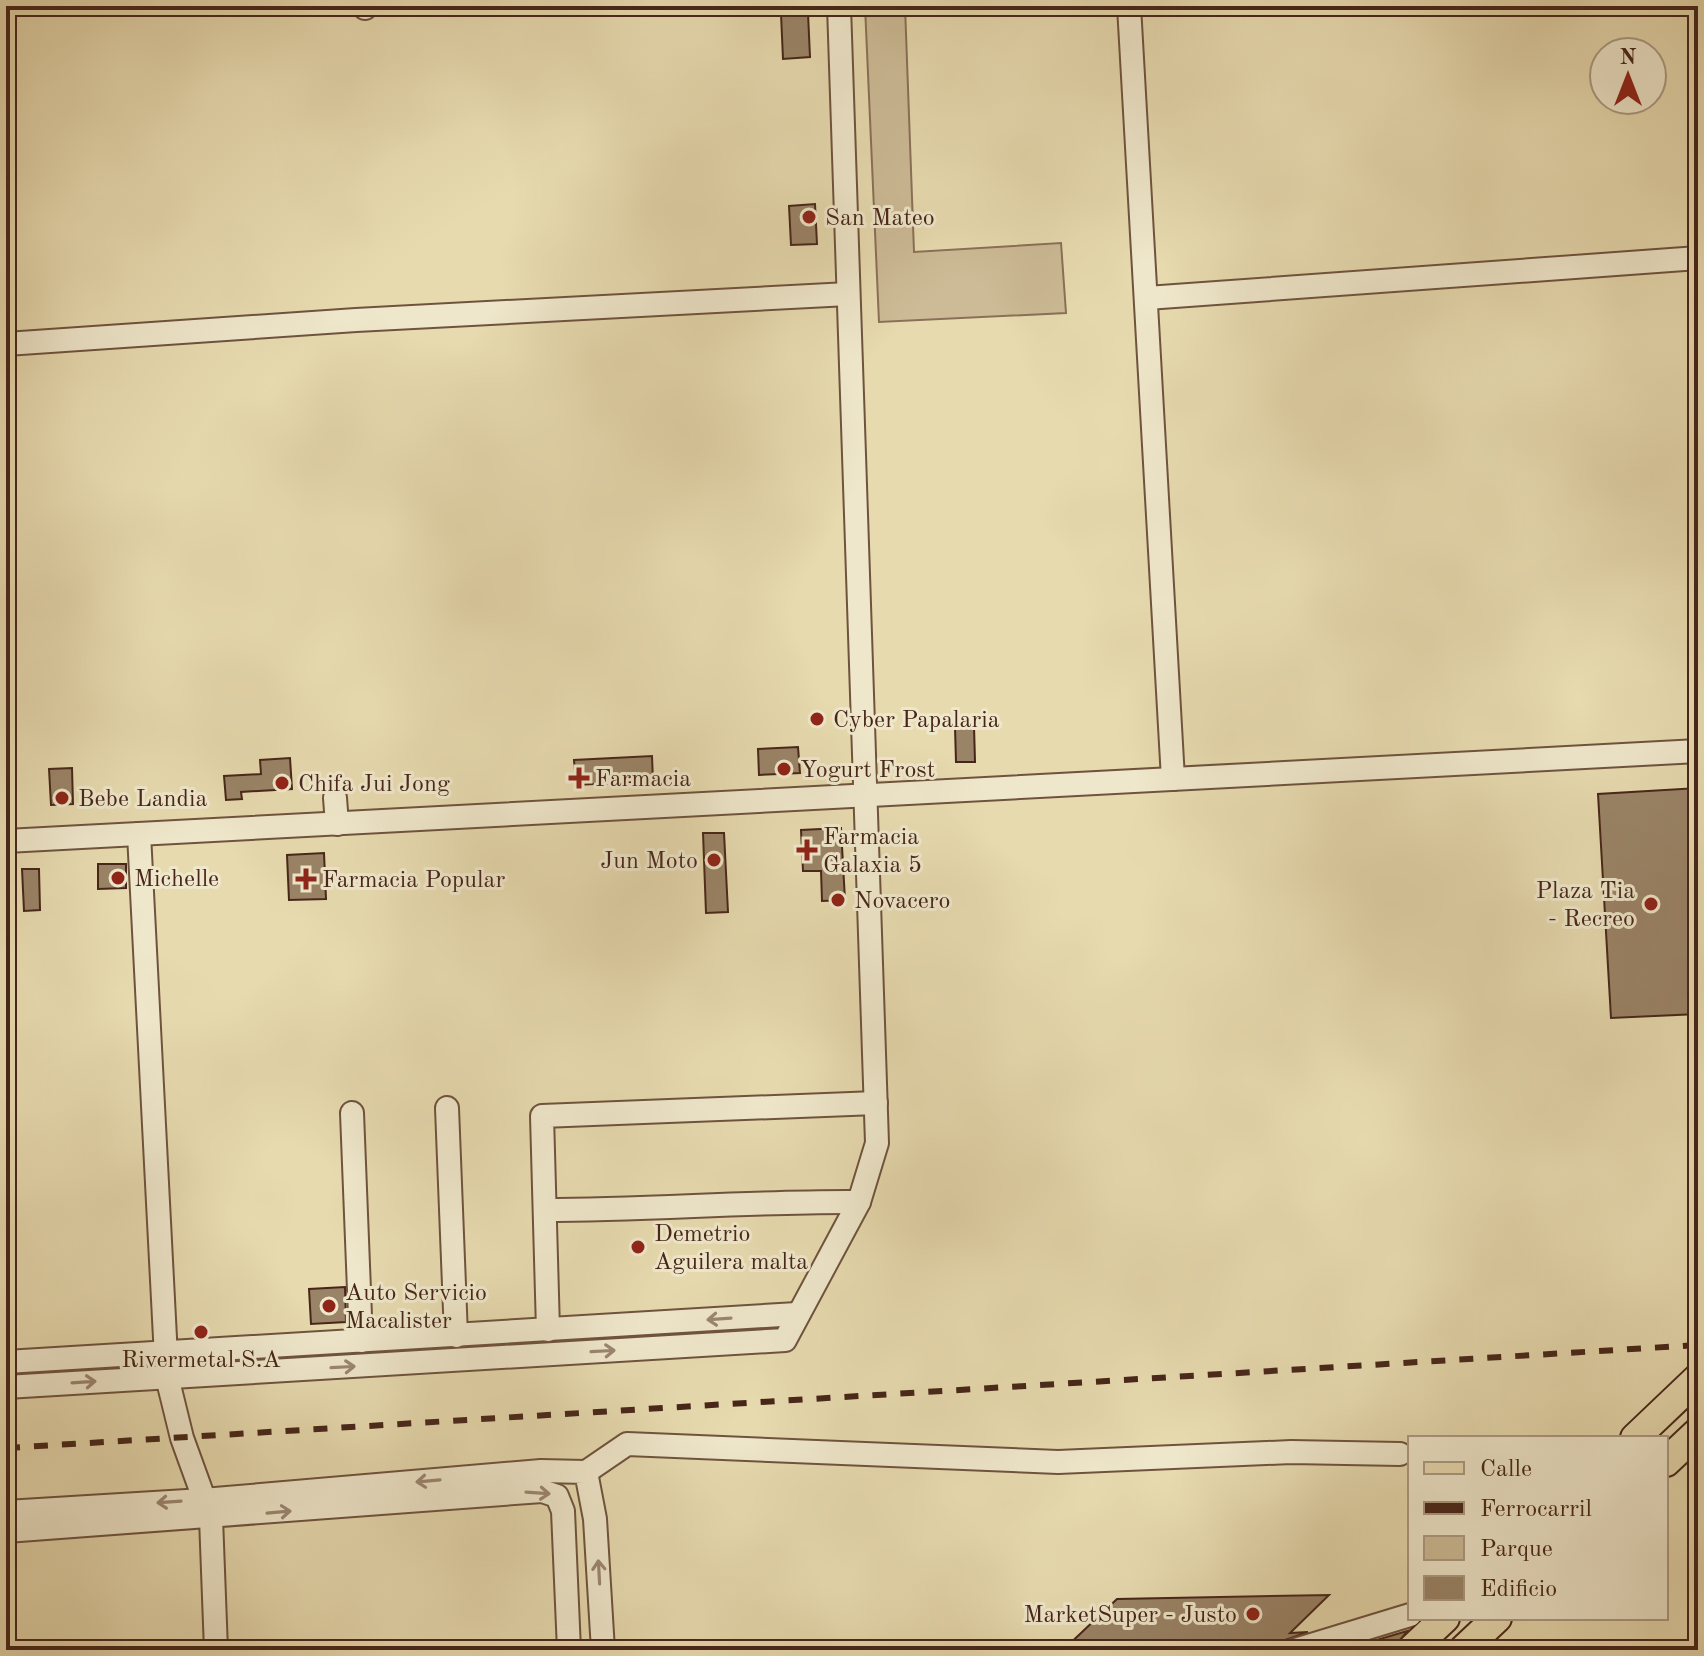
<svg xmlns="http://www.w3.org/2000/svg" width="1704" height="1656" font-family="'Old Standard TT',serif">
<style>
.green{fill:#ccbb96;stroke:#8a7058;stroke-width:2}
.building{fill:#9a8467;stroke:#472619;stroke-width:2}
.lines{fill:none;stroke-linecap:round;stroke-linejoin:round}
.minor-casing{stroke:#6f533e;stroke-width:26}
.major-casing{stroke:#472619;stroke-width:32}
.minor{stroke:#efe7cb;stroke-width:22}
.major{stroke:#e7daaf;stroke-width:28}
.rail{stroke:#472619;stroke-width:6;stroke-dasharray:14 14;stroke-linecap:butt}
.oneway{stroke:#9b8672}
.poi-dot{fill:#8f2418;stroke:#efe7cb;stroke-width:3}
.labels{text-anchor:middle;stroke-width:6;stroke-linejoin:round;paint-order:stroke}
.poi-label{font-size:24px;fill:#472619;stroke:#efe7cb;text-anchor:start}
</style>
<rect width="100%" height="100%" fill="#e7daaf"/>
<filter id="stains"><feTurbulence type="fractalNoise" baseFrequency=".0025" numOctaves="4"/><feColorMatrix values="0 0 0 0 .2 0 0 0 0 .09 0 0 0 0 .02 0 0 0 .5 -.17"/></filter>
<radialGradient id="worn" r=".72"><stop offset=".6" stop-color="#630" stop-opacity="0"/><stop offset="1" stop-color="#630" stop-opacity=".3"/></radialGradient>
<!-- green -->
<polygon class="green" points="865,6 905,6 914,252 1061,243 1066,313 879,322"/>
<!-- building -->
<g class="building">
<polygon points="808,13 810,57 783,59 781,14"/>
<polygon points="815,204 817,244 791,245 789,206"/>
<polygon points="974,726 975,762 956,762 955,727"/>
<polygon points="798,747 800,773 759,775 758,749"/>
<polygon points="652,756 653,781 576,785 574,760"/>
<polygon points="290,758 292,789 241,792 242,799 226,800 224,776 261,774 260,760"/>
<polygon points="72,768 73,804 51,805 49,769"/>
<polygon points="1698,788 1698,1014 1611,1018 1598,794"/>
<polygon points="841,828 845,900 822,901 821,871 803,871 801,830"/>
<polygon points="703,833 724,833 728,912 706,913"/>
<polygon points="324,853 326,899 289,900 287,855"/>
<polygon points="98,864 126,864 126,888 98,889"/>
<polygon points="22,869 39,869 40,910 24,911"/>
<polygon points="345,1287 346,1322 311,1324 309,1289"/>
<polygon points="1329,1595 1290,1633 1308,1632 1285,1640 1281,1650 1063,1650 1117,1599"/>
<polygon points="1407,1631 1393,1650 1343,1650"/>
</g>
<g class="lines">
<!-- minor casing -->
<g class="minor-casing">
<g id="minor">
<polyline points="365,6 365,8"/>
<polyline points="1129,6 1173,779"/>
<polyline points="1147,298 1698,258"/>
<polyline points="6,344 356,320 848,294"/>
<polyline points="335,798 337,824"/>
<polyline points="139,834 167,1377 182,1438 211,1518 216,1650"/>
<polyline points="6,841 1698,751"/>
<polyline points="447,1108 456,1336"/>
<polyline points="352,1113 361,1341"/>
<path d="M545,1210c105,0 209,-9 314,-8"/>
<polyline points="548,1330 542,1116 876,1103"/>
<polyline points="6,1362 797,1314"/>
<polyline points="6,1387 785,1340 859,1202 877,1143 839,6"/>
<polyline points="586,1472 627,1444 1058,1462 1291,1452 1400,1454"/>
<polyline points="6,1512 203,1500 541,1471 586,1472 595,1519 603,1650"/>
<polyline points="6,1531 542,1491 557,1496 563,1511 569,1650"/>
<polyline points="1295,1650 1410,1615"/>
</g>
</g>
<!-- major casing -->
<g class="major-casing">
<g id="major">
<polyline points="1635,1438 1698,1378"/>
<polyline points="1666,1462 1698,1432"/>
<polyline points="1411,1650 1445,1618"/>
<polyline points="1463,1650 1497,1618"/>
</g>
</g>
<!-- minor -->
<use href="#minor" class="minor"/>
<!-- major -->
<use href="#major" class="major"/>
<!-- rail -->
<polyline class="rail" points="6,1448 1698,1345"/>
</g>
<!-- one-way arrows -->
<defs><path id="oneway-shaft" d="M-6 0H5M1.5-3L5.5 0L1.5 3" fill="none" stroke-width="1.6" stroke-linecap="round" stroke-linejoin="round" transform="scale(2)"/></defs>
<g class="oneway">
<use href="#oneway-shaft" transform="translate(719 1319) rotate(176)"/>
<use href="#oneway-shaft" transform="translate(603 1351) rotate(-3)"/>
<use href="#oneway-shaft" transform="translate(343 1367) rotate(-3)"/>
<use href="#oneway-shaft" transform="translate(84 1382) rotate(-4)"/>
<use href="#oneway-shaft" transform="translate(428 1481) rotate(175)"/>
<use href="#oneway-shaft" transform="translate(538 1493) rotate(4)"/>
<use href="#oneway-shaft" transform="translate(169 1502) rotate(176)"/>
<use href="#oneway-shaft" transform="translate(279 1512) rotate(-5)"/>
<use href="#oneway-shaft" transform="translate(599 1572) rotate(-93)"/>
</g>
<!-- markers -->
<g class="poi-dot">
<circle cx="809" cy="217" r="8"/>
<circle cx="817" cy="719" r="8"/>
<circle cx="784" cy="769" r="8"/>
<path d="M575 766h8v8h8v8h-8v8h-8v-8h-8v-8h8z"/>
<circle cx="282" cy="783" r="8"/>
<circle cx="62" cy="798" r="8"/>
<path d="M803 838h8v8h8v8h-8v8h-8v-8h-8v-8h8z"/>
<circle cx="714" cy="860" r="8"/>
<circle cx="118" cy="878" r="8"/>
<path d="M302 867h8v8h8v8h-8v8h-8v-8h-8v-8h8z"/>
<circle cx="838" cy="900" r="8"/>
<circle cx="1651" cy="904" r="8"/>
<circle cx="638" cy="1247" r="8"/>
<circle cx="329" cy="1306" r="8"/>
<circle cx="201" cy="1332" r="8"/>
<circle cx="1253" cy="1614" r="8"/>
</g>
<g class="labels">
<!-- poi labels -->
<g class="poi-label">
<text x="825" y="225">San Mateo</text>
<text x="833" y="727">Cyber Papalaria</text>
<text x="800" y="777">Yogurt Frost</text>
<text x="595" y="786">Farmacia</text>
<text x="298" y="791">Chifa Jui Jong</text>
<text x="78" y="806">Bebe Landia</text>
<text x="823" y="844">Farmacia<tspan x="823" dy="28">Galaxia 5</tspan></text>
<text x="698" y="868" text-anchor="end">Jun Moto</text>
<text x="134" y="886">Michelle</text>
<text x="322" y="887">Farmacia Popular</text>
<text x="1635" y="898" text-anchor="end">Plaza Tia<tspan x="1635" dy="28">- Recreo</tspan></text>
<text x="854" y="908">Novacero</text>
<text x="654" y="1241">Demetrio<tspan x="654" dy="28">Aguilera malta</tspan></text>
<text x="345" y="1300">Auto Servicio<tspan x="345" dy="28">Macalister</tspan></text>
<text x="201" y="1367" text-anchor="middle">Rivermetal S.A</text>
<text x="1237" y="1622" text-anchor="end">MarketSuper - Justo</text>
</g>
</g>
<!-- margin -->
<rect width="1704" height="1656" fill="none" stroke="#e7daaf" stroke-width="32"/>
<rect x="8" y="8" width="1688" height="1640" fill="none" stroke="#472619" stroke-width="4"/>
<rect x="16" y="16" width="1672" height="1624" fill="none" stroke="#472619" stroke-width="2"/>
<!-- legend -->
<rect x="1408" y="1436" width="260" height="184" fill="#efe7cb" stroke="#ac9a84" stroke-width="2"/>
<rect x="1424" y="1462" width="40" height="12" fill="#e7daaf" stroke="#ac9a84" stroke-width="2"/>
<text x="1480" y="1476" font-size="24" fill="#472619">Calle</text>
<rect x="1424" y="1502" width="40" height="12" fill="#472619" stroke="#ac9a84" stroke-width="2"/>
<text x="1480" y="1516" font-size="24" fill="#472619">Ferrocarril</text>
<rect x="1424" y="1536" width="40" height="24" fill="#ccbb96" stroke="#ac9a84" stroke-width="2"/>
<text x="1480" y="1556" font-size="24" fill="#472619">Parque</text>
<rect x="1424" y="1576" width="40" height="24" fill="#9a8467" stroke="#ac9a84" stroke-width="2"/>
<text x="1480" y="1596" font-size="24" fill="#472619">Edificio</text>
<!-- north arrow -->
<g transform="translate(1628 76)"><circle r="38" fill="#efe7cb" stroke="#ac9a84" stroke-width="2"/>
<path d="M0-6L14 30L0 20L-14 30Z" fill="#8f2418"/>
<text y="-12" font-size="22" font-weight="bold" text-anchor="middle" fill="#472619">N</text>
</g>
<rect width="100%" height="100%" filter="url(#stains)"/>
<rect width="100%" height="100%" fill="url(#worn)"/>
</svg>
